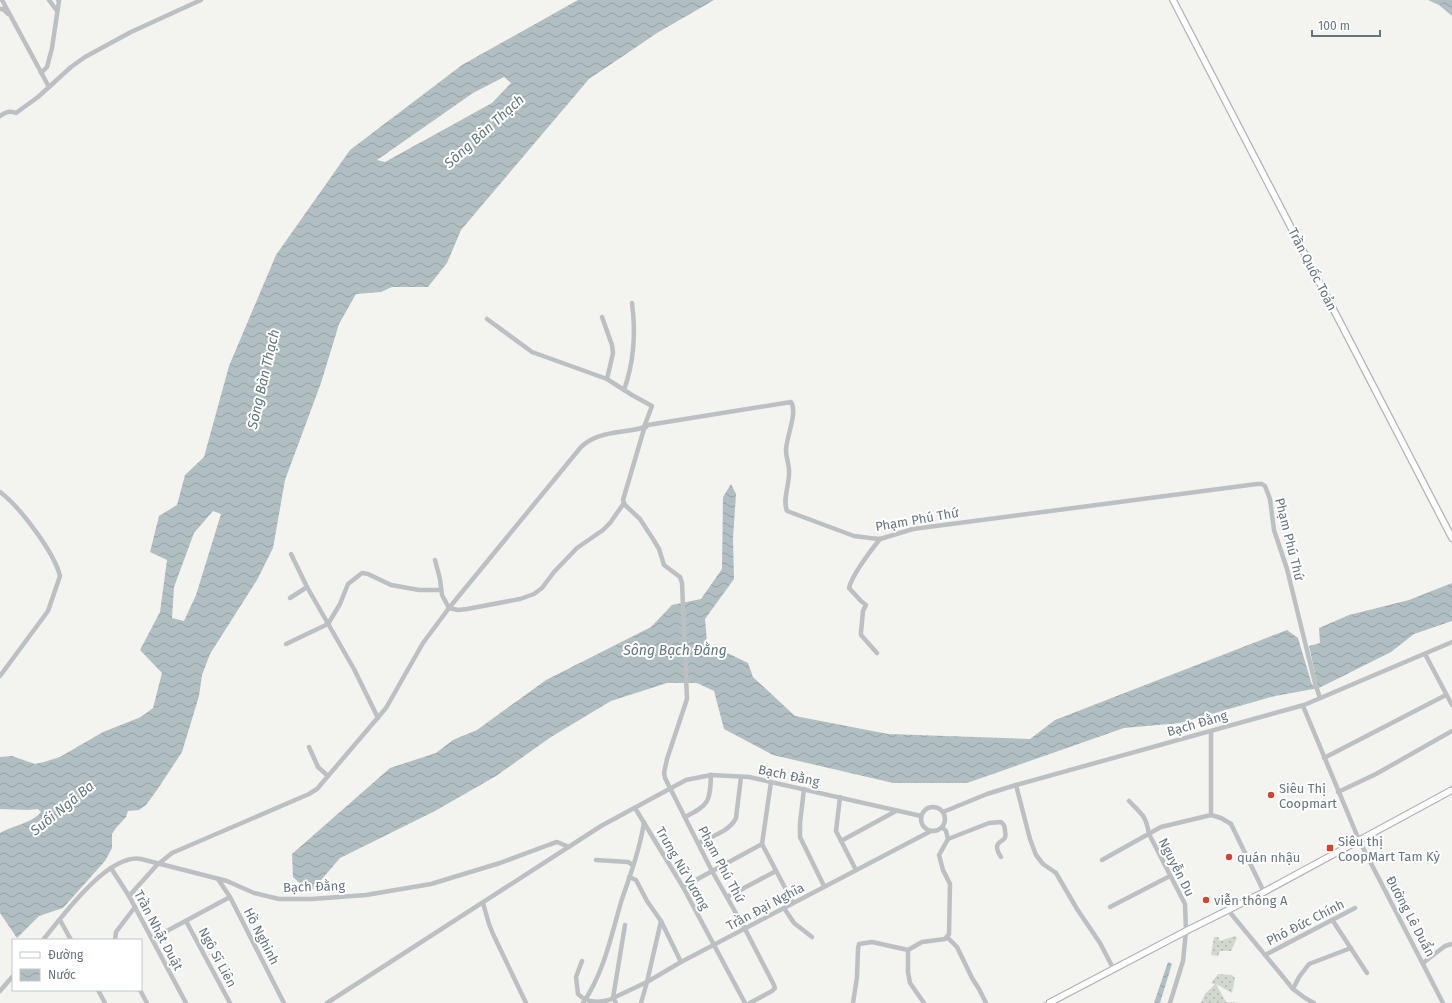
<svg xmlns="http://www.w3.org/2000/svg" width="1452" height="1003" font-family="'Fira Sans',sans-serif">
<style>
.grass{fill:url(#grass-dots)}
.water{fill:url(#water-waves);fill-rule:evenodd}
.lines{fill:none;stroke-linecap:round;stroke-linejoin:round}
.major-casing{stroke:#b0b4b7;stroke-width:8}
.minor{stroke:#bcc0c3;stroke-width:4.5}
.major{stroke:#fff;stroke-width:5.5}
.poi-dot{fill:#d5452e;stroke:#fff;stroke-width:1.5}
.labels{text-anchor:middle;stroke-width:4;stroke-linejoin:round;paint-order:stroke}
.street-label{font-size:13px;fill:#65757e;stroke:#fff}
.poi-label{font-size:13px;fill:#65757e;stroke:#fff;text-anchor:start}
.water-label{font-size:14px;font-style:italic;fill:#60777c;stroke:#fff}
</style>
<defs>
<pattern id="grass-dots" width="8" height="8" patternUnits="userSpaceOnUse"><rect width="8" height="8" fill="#d3d8cf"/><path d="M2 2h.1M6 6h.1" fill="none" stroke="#afb4ad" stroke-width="1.8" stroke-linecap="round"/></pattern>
<pattern id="water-waves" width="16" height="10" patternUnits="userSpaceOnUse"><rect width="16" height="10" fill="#b2bfc2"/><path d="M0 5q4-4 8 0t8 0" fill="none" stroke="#94a0a3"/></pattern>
</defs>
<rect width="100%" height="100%" fill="#f3f3ef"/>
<!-- grass -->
<g class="grass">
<polygon points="1235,936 1237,938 1231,951 1220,951 1218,956 1211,955 1214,937 1218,937 1220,941"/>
<polygon points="1218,974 1232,975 1235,978 1232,993 1216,984 1226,1002 1241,1003 1201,1003 1205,994 1215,984 1211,983"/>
</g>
<!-- water -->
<g class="water">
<path d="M578,0h136l-57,33 -68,46 -128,151 -14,33 -19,24h-36l-11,5 -25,2 -17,30 -18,59 -36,97 -12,68 -16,32 -47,74 -8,21 -3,21 -17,56 -25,38 -11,15 -7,5 -11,1 -2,6 -10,11 -4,6v14l-7,13 -42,47 -24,8 -22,22 -17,-25v-80c12,-7 34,-11 41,-21l-3,-3 -10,1 -28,-1v-52l12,-1 23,8 9,-2 16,-5 43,-25 38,-15 12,-9 9,-35 -22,-23 20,-38 7,-52 -17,-8 9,-36 18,-11 8,-30 19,-18 25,-91 47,-111 74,-105 112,-85zM504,77l7,6 -19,20 -107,59 -8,-2 96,-67zM213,511l8,3 -25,81 -12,26 -12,-3 2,-31 20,-54z"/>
<polygon points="1428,0 1452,0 1452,16 1439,5"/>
<polygon points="731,484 736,494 733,538 734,579 705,619 707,643 748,663 753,677 795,716 888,734 1030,739 1055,720 1287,630 1298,638 1312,685 1317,683 1309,646 1320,643 1319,628 1349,615 1409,600 1452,583 1452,621 1414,634 1391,652 1319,688 1275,696 1180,723 1124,728 967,783 893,783 773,755 724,729 714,691 697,683 667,683 611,701 551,737 496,776 435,811 340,858 310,893 293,877 292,854 390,768 436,753 453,740 477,730 546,680 651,627 672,605 701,599 722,569 723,497"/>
<polygon points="1168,962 1172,964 1160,1003 1154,1003"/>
</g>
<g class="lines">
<!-- major casing -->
<g class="major-casing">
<g id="major">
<polyline points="1173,0 1452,538"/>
<polyline points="1049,1003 1186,931 1264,892 1452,790"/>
</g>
</g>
<!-- minor -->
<g class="minor">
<polyline points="2,0 49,87"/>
<polyline points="49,0 57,11"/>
<polyline points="0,9 3,9 8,14"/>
<polyline points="41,73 47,67 52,48 59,1 58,0"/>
<path d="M0,116c5,-4 10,-6 16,-3l22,-16 33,-30 14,-10 46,-25 70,-32"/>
<polyline points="602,317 612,345 613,353 607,379"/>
<polyline points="487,319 532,352 607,379 632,395 652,406 644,427"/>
<path d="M624,390c10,-28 12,-57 8,-87"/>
<path d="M0,492c20,15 54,60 60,84l-12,35 -48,65"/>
<polyline points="291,554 307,587 354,669 378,718"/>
<polyline points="435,560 440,579 442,595 449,608 458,610 467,609 520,599 534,594 542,588 554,572 577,548 603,530 610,523 624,503"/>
<polyline points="290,598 307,587"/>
<polyline points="286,644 328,624 340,604 348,584 362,573 368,574 391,585 419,590 441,590"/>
<path d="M877,653l-16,-18v-3l2,-21 3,-6 -5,-4 -12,-13c3,-13 22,-38 31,-49"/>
<polyline points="1425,654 1452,705"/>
<polyline points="1303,706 1359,840 1443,1003"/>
<polyline points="309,747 318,767 328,776"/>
<polyline points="1324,758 1446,695"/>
<polyline points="771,782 762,844 793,903"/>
<polyline points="1016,785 1030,839 1036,855 1043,864 1056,873 1077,909 1100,943 1113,968"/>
<polyline points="804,789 800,823 800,837 824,886"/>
<polyline points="1338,792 1376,774 1452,731"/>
<polyline points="840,797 836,831 856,870"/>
<path d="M1129,801c13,13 17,15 20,33l36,70 1,27 -3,30 -13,42"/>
<circle cx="933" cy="819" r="12"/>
<polyline points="635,808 683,887 745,1003"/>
<polyline points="943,812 987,794 1016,785 1304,705 1452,642"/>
<polyline points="1211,815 1211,731"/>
<path d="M685,817c24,-12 25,-15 26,-42"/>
<path d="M948,839l41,-16 12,-1c3,2 4,4 4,9 3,12 -8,8 -8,16 0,3 2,7 4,10"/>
<polyline points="841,841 896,811"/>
<path d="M699,843c12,-6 31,-12 37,-25l5,-41"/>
<polyline points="596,860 628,862 633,865"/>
<polyline points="1102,860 1161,827 1211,815 1221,818 1231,824 1264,892"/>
<polyline points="111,868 129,896 186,1003"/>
<polyline points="629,877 636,880 647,901 661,921 681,962"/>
<polyline points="218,879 230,897 284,1003"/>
<polyline points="683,887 762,844"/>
<path d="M129,896l27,-30 16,-13 137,-59 8,-5 69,-81 37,-65 26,-35 132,-161c18,-17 42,-13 64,-20"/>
<polyline points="727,897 776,871"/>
<polyline points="483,903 489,924 493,934 526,1003"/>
<polyline points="1110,907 1170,876"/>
<polyline points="784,908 794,923 812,937"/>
<polyline points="1228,910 1293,989 1305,998 1314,1003"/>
<polyline points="60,920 71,940"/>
<polyline points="186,921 230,1003"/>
<polyline points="1333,921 1367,973"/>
<polyline points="947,937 957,947 972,978 979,989 986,1003"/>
<polyline points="152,939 230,897"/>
<path d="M43,940c19,-23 65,-87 98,-81l86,22 27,12 25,6h33l54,-4 65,-11 69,-21 51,-19 6,-2 12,5"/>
<polyline points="115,940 116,932 135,907"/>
<polyline points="908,950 908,972 910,983 924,1003"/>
<polyline points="1265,955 1355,908"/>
<path d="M582,961l-6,16 2,17c9,9 20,9 31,6l38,-18 34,-20 250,-131"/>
<polyline points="1423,963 1445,946 1452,944"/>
<polyline points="1293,989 1299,977 1309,964 1351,948"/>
<polyline points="98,990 105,1003"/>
<polyline points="140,990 147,1003"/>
<polyline points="0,991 13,976"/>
<polyline points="327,1003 601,826 686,780 711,775 749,777 921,816"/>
<path d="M583,1003c21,-31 28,-66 38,-101 9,-26 19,-53 23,-80"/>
<polyline points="616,1003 613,998 625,925"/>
<polyline points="641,1003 647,982 661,921"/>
<path d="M750,1003l22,-12 3,-3 -2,-5 -28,-54 -33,-58 -47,-93 -1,-5 3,-14 20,-60 -5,-116 -2,-6 -16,-12 -5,-16 -6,-10 -13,-20 -15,-14 -2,-5 21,-71 4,-4 143,-23c7,10 -5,36 -5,48 0,7 3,14 3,21 1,13 -7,28 -2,40l67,25 16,2 10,1 33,-10 344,-45h5l3,2 5,13 4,31 13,39 28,114 5,15"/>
<polyline points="853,1003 857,977 858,949 859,944 872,942 908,950 922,942 945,939 949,934 950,884 943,870 939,855 948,839 946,831 942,827"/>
</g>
<!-- major -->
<use href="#major" class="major"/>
</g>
<!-- markers -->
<g class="poi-dot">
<circle cx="1271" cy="795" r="4"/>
<rect x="1326" y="844" width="8" height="8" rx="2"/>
<circle cx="1229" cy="857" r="4"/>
<circle cx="1206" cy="900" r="4"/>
</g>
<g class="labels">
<!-- street labels -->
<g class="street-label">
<text transform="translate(1313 269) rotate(63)" y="5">Trần Quốc Toản</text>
<text transform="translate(917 519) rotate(-10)" y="5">Phạm Phú Thứ</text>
<text transform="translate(1290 539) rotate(76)" y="5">Phạm Phú Thứ</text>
<text transform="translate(1197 723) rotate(-16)" y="5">Bạch Đằng</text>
<text transform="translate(789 775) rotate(12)" y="5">Bạch Đằng</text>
<text transform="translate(722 864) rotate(62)" y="5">Phạm Phú Thứ</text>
<text transform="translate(1177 867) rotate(63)" y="5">Nguyễn Du</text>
<text transform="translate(683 868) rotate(60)" y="5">Trưng Nữ Vương</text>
<text transform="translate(314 886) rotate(-2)" y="5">Bạch Đằng</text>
<text transform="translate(765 906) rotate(-28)" y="5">Trần Đại Nghĩa</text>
<text transform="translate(1411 916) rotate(62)" y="5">Đường Lê Duẩn</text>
<text transform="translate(1305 922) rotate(-27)" y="5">Phó Đức Chính</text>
<text transform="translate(159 930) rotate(62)" y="5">Trần Nhật Duật</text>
<text transform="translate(262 936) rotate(63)" y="5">Hồ Nghinh</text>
<text transform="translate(218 957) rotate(62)" y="5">Ngô Sĩ Liên</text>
</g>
<!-- poi labels -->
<g class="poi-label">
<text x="1279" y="793">Siêu Thị<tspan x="1279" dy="15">Coopmart</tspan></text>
<text x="1338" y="846">Siêu thị<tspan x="1338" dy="15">CoopMart Tam Kỳ</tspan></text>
<text x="1237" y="862">quán nhậu</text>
<text x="1214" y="905">viễn thông A</text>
</g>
<!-- water labels -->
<g class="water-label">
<text transform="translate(484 131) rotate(-42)" y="5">Sông Bàn Thạch</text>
<text transform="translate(263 379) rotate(-77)" y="5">Sông Bàn Thạch</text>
<text x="675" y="655">Sông Bạch Đằng</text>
<text transform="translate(62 808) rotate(-39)" y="5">Suối Ngã Ba</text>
</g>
</g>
<!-- legend -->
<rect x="12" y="939" width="130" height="52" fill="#ffffff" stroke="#c1c8cb"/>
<rect x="20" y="952" width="20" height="6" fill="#ffffff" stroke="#c1c8cb"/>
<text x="48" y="959" font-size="12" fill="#65757e">Đường</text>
<rect x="20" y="969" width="20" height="12" fill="url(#water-waves)" stroke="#c1c8cb"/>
<text x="48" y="979" font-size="12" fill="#65757e">Nước</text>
<!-- scale -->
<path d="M1312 30v6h68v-6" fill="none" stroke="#65757e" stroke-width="2"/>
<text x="1318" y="30" font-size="12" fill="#65757e" stroke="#ffffff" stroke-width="3" paint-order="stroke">100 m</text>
</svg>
